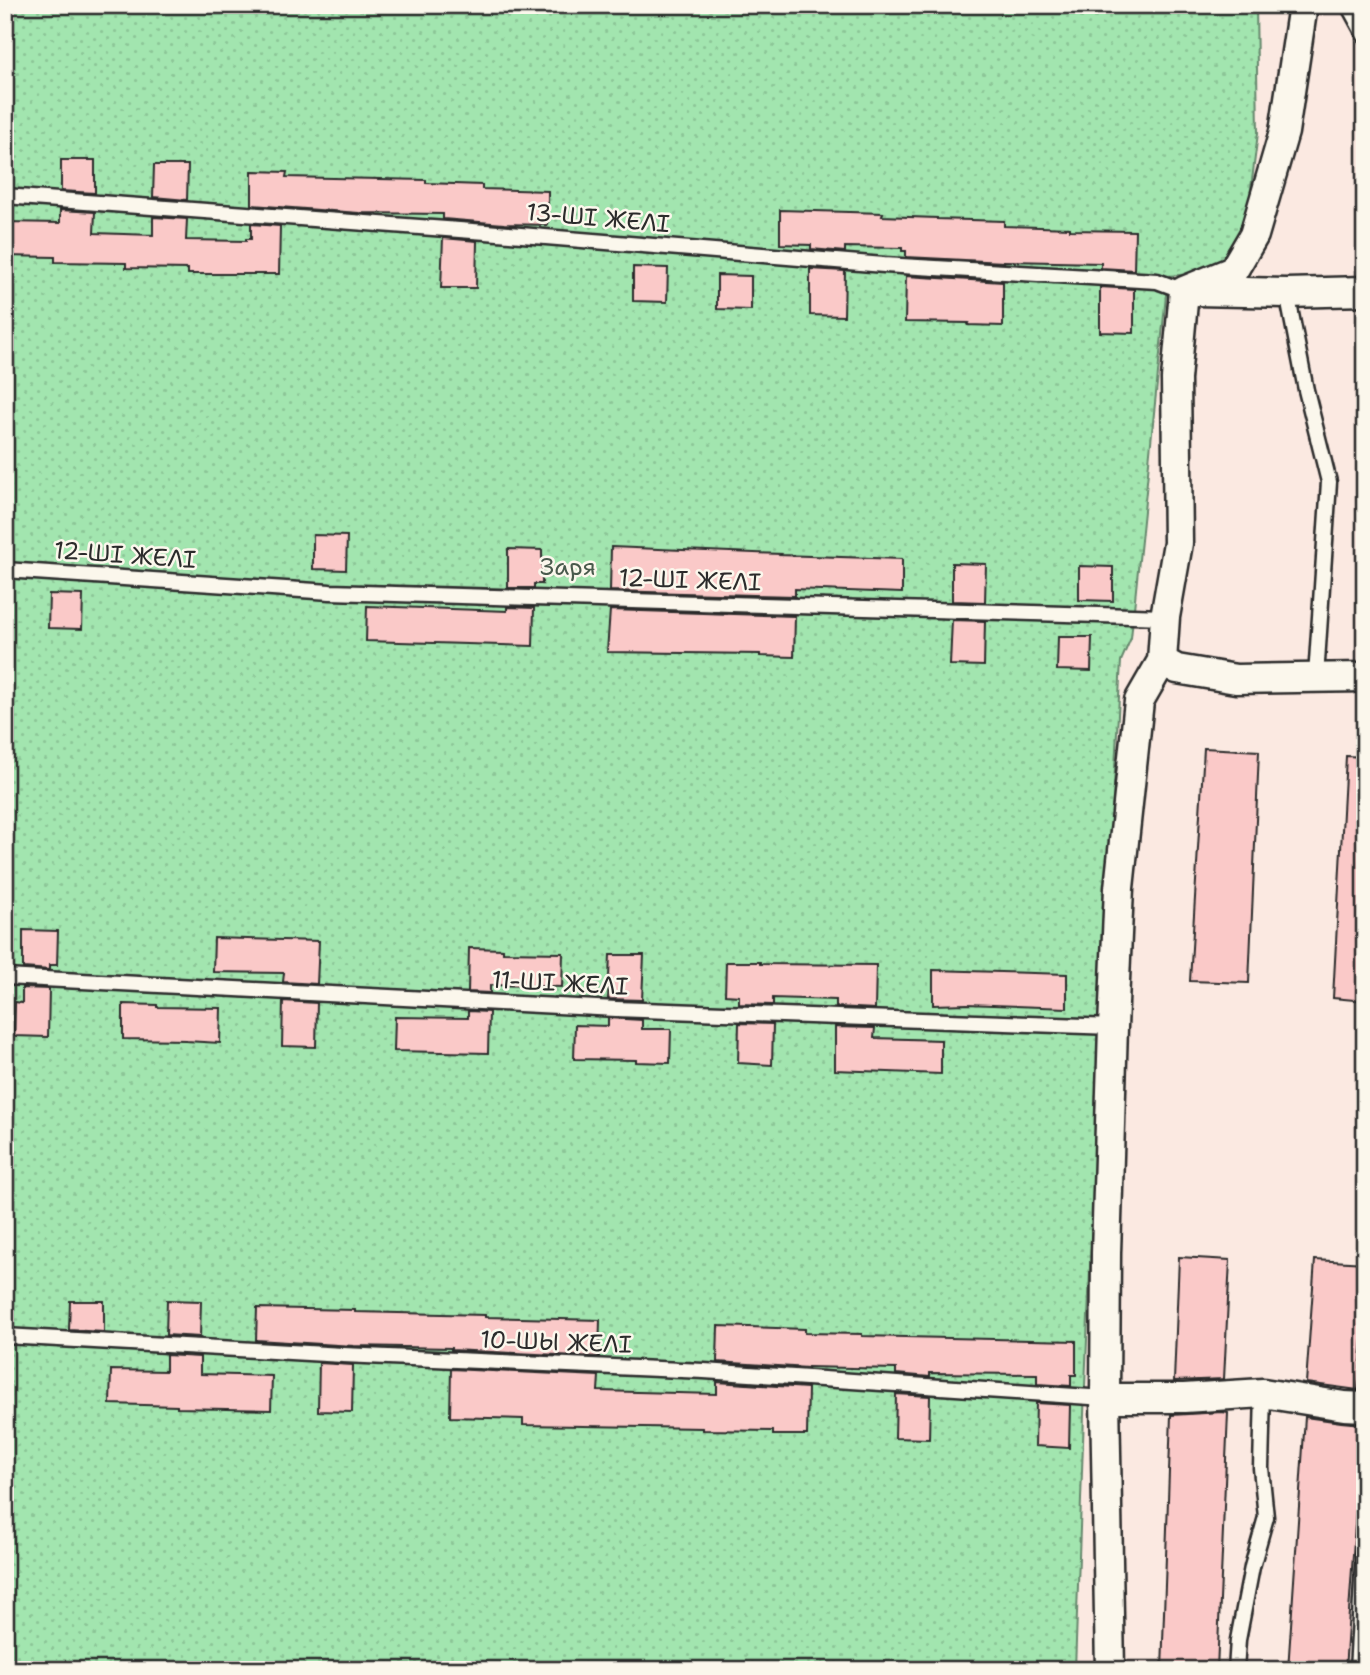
<svg xmlns="http://www.w3.org/2000/svg" width="1370" height="1675" font-family="'Shantell Sans',sans-serif">
<style>
.garden{fill:url(#garden-dots);stroke:#66886d;stroke-width:2}
.building{fill:#fac9c8;stroke:#2b2b2b;stroke-width:2}
.lines{fill:none;stroke-linecap:round;stroke-linejoin:round}
.lane-casing{stroke:#2b2b2b;stroke-width:19}
.street-casing{stroke:#2b2b2b;stroke-width:33}
.lane{stroke:#fbf7ec;stroke-width:14}
.street{stroke:#fbf7ec;stroke-width:28}
.labels{text-anchor:middle;stroke-width:5;stroke-linejoin:round;paint-order:stroke}
.street-label{font-size:24px;fill:#2b2b2b;stroke:#fbf7ec}
.park-label{font-size:24px;fill:#495a4c;stroke:#fbf7ec}
</style>
<defs>
<pattern id="garden-dots" width="8" height="8" patternUnits="userSpaceOnUse" patternTransform="scale(1.75)"><rect width="8" height="8" fill="#a2e5af"/><path d="M2 2h.1M6 6h.1" fill="none" stroke="#8cc597" stroke-width="1.8" stroke-linecap="round"/></pattern>
</defs>
<rect width="100%" height="100%" fill="#fbe9e1"/>
<filter id="ink" filterUnits="userSpaceOnUse"><feTurbulence type="fractalNoise" baseFrequency=".0143" numOctaves="2"/><feDisplacementMap in="SourceGraphic" scale="14" xChannelSelector="R" yChannelSelector="G"/><feConvolveMatrix kernelMatrix="1 2 1 2 8 2 1 2 1" color-interpolation-filters="sRGB"/></filter>
<g filter="url(#ink)">
<!-- garden -->
<polygon class="garden" points="5,5 1256,5 1258,133 1247,220 1225,259 1192,274 1168,276 1131,638 1121,661 1101,1018 1085,1386 1075,1670 5,1670"/>
<!-- building -->
<g class="building">
<polygon points="61,160 95,160 95,193 61,191"/>
<polygon points="154,165 188,165 187,200 153,197"/>
<polygon points="252,171 287,172 286,177 426,180 426,183 482,185 482,189 548,191 548,225 504,224 443,219 443,214 359,213 252,205"/>
<polygon points="60,210 95,212 94,233 153,235 153,217 187,219 186,240 246,241 246,239 251,239 251,224 280,226 279,274 188,274 188,269 126,268 126,263 55,262 55,257 5,256 5,222 60,223"/>
<polygon points="780,210 883,213 882,216 937,218 937,219 1004,221 1004,226 1070,228 1070,230 1135,231 1134,270 1101,268 1101,263 1004,261 1004,262 906,257 906,251 902,251 902,248 845,247 845,252 811,249 811,245 780,244"/>
<polygon points="443,238 477,241 476,288 441,288"/>
<polygon points="633,267 668,268 667,302 633,301"/>
<polygon points="810,269 845,271 844,316 810,315"/>
<polygon points="717,275 751,276 751,310 717,309"/>
<polygon points="906,276 1003,282 1003,326 968,325 969,323 905,322"/>
<polygon points="1100,287 1134,289 1134,333 1100,332"/>
<polygon points="313,535 347,536 346,570 313,569"/>
<polygon points="611,547 781,554 780,555 902,559 902,593 795,589 795,596 610,591"/>
<polygon points="508,549 542,550 542,584 534,584 534,588 508,588"/>
<polygon points="952,563 986,564 985,602 952,601"/>
<polygon points="1079,566 1113,567 1113,601 1079,600"/>
<polygon points="49,594 83,595 82,629 48,628"/>
<polygon points="367,606 507,611 507,607 534,608 533,646 366,641"/>
<polygon points="610,610 795,616 794,657 760,656 760,654 607,652"/>
<polygon points="952,620 985,621 984,666 950,665"/>
<polygon points="1058,637 1092,637 1091,671 1057,670"/>
<polygon points="1204,748 1259,751 1249,983 1190,981"/>
<polygon points="1346,756 1365,757 1365,1001 1333,998"/>
<polygon points="23,930 58,931 57,965 50,965 50,970 23,968"/>
<polygon points="214,938 319,941 317,984 283,982 284,973 213,972"/>
<polygon points="469,948 503,949 503,952 563,953 562,987 490,985 490,993 468,992"/>
<polygon points="610,955 644,955 642,1000 608,999"/>
<polygon points="726,962 760,962 760,964 876,965 875,1009 836,1007 836,1000 773,998 773,1005 739,1004 739,996 725,995"/>
<polygon points="933,970 1067,974 1067,1008 967,1004 933,1005"/>
<polygon points="22,988 49,989 48,1037 14,1036 15,1002 22,1003"/>
<polygon points="283,1001 317,1003 316,1047 282,1046"/>
<polygon points="123,1004 157,1005 157,1007 221,1008 220,1043 186,1041 186,1040 123,1039"/>
<polygon points="468,1011 489,1012 488,1053 394,1051 395,1017 468,1018"/>
<polygon points="608,1018 642,1020 642,1029 671,1029 670,1063 636,1062 636,1060 574,1059 575,1025 608,1026"/>
<polygon points="739,1023 773,1024 772,1065 738,1063"/>
<polygon points="835,1027 875,1028 874,1038 941,1040 941,1074 835,1070"/>
<polygon points="1179,1257 1230,1260 1224,1379 1174,1381"/>
<polygon points="1315,1260 1365,1263 1365,1318 1358,1390 1306,1383"/>
<polygon points="167,1300 201,1301 200,1337 166,1335"/>
<polygon points="70,1301 104,1301 104,1332 69,1330"/>
<polygon points="257,1308 355,1310 355,1312 485,1315 485,1317 600,1320 599,1357 451,1350 451,1348 354,1346 256,1340"/>
<polygon points="718,1326 805,1329 805,1333 862,1334 862,1336 1076,1341 1076,1375 1071,1375 1071,1386 1037,1384 1037,1374 930,1373 930,1377 896,1374 896,1369 808,1367 808,1368 717,1362"/>
<polygon points="166,1355 200,1357 200,1374 272,1376 271,1410 177,1408 177,1406 110,1404 111,1370 166,1371"/>
<polygon points="319,1363 353,1365 352,1412 318,1411"/>
<polygon points="451,1369 599,1376 598,1391 717,1394 717,1382 808,1388 807,1435 773,1435 773,1431 703,1430 703,1428 523,1425 523,1419 450,1417"/>
<polygon points="896,1394 930,1396 929,1439 895,1438"/>
<polygon points="1036,1403 1070,1405 1069,1448 1035,1446"/>
<polygon points="1222,1412 1228,1413 1217,1670 1162,1670 1171,1415"/>
<polygon points="1305,1417 1341,1422 1362,1424 1345,1670 1288,1670"/>
</g>
<g class="lines">
<!-- lane casing -->
<g class="lane-casing">
<g id="lane">
<polyline points="1348,5 1365,36"/>
<polyline points="5,196 486,232 884,265 1157,281 1184,291"/>
<polyline points="1287,293 1306,390 1329,482 1316,677"/>
<polyline points="5,570 330,592 1165,617"/>
<polyline points="5,977 616,1009 1113,1027"/>
<polyline points="5,1336 343,1355 704,1371 1105,1398"/>
<polyline points="1236,1670 1238,1640 1252,1567 1266,1517 1261,1468 1263,1393"/>
<polyline points="1357,1670 1365,1531"/>
</g>
</g>
<!-- street casing -->
<g class="street-casing">
<g id="street">
<polyline points="1196,291 1287,293 1365,291"/>
<polyline points="1162,661 1177,669 1236,679 1365,677"/>
<polyline points="1105,1398 1184,1398 1263,1393 1344,1406 1365,1407"/>
<polyline points="1110,1670 1105,1398 1106,1253 1113,1027 1119,888 1139,701 1162,661 1165,617 1178,543 1176,379 1184,291 1233,271 1254,235 1284,132 1303,5"/>
</g>
</g>
<!-- lane -->
<use href="#lane" class="lane"/>
<!-- street -->
<use href="#street" class="street"/>
</g>
</g>
<g class="labels">
<!-- street labels -->
<g class="street-label">
<text transform="translate(598 218) rotate(5)" y="8">13-ШІ ЖЕЛІ</text>
<text transform="translate(125 555) rotate(4)" y="8">12-ШІ ЖЕЛІ</text>
<text transform="translate(690 580) rotate(2)" y="8">12-ШІ ЖЕЛІ</text>
<text transform="translate(560 983) rotate(3)" y="8">11-ШІ ЖЕЛІ</text>
<text transform="translate(556 1342) rotate(2)" y="8">10-ШЫ ЖЕЛІ</text>
</g>
<!-- park labels -->
<g class="park-label">
<text x="568" y="575">Заря</text>
</g>
</g>
<!-- margin -->
<rect width="1370" height="1675" fill="none" stroke="#fbf7ec" stroke-width="28"/>
<rect x="14" y="14" width="1342" height="1647" fill="none" stroke="#2b2b2b" stroke-width="2.5" filter="url(#ink)"/>
</svg>
